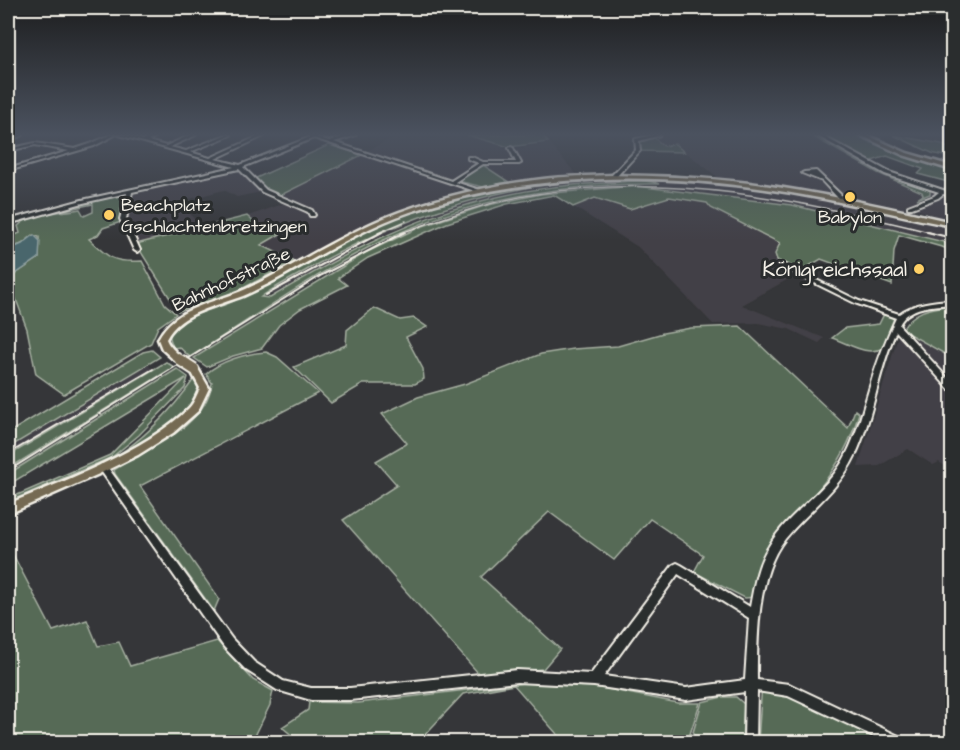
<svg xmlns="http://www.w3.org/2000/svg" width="960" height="750" font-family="'Architects Daughter',sans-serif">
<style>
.built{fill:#434047}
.green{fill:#566b57;stroke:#a5aea0;stroke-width:1.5}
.water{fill:#49666c;stroke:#8d9e9e;stroke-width:1.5}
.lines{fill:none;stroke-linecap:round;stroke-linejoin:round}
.stream{stroke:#8d9e9e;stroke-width:1.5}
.minor-casing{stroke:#f4f1e8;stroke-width:4}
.major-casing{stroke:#f4f1e8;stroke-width:5}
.minor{fill:#2a2d2e;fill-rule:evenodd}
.major{fill:#746b52;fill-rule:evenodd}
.rail-far1{stroke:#f4f1e8;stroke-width:1.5}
.rail{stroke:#f4f1e8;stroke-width:2}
.major-bridge-far1-casing{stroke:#f4f1e8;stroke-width:11;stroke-linecap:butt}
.major-bridge-casing{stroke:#f4f1e8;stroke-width:14;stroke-linecap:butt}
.major-bridge-far1{stroke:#746b52;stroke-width:8}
.major-bridge{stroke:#746b52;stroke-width:10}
.poi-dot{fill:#ffd166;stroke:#2a2d2e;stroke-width:2}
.labels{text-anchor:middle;stroke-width:6;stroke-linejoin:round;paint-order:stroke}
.far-poi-label{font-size:18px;fill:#f4f1e8;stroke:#2a2d2e;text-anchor:start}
.far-street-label{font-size:18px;fill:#f4f1e8;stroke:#2a2d2e}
.poi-label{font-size:21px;fill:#f4f1e8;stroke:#2a2d2e;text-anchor:end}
</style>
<rect width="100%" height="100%" fill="#353639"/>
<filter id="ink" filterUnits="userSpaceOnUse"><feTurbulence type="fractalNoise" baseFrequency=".0167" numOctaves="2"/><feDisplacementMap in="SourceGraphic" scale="12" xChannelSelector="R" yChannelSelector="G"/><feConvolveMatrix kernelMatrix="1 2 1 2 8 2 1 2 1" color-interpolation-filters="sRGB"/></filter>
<g filter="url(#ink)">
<!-- built -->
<g class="built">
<polygon points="398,135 422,135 432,139 446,135 466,135 513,149 549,143 577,175 463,189 378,218 294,261 261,245 280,234 256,223 248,216 286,203 282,195"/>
<polygon points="662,135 814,135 884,173 952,197 952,222 905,205 906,212 796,189 719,178 675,144 664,146 653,137"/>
<polygon points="241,169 261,192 237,197 224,190 182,201 200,228 136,244 126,227 126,218 134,194"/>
<polygon points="654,177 795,193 952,225 952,244 792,205 661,188 658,183 598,183 500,196 423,218 367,242 274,296 269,292 363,240 448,206 498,193 544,186 597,181 656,180"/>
<polygon points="595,198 630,209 669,198 706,203 710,208 779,243 774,254 776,260 799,273 742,305 824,338 819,343 789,329 758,323 713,324 638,247 574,207"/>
<polygon points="898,337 913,337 952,359 951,470 939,462 933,465 908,449 879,466 858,467"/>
<polygon points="148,365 153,370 8,456 8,448"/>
</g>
<!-- green -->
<g class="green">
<polygon points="467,135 542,135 548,142 509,147"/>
<polygon points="810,135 816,135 883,173 930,190 930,194 917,199 923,195 922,192 878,173"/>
<polygon points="820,135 858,135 905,156 952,170 952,183 918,174 923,169 887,156 869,162"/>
<polygon points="893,135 942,144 952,151 952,158 932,153"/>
<polygon points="653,137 664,146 675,144 684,152 637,151 640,142"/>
<polygon points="329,145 362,155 281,195 263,187 256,178"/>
<polygon points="483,165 509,182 483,187 458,181"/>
<path d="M654,177l2,3c-121,-7 -239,28 -344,87 -17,10 -36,19 -51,30l9,1c109,-65 203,-111 335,-115 15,0 40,-5 54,1 -90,-1 -180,13 -262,50 -73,32 -139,81 -207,123l-11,-10 -6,1 -4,-13c15,-23 45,-24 67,-35 42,-22 82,-48 125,-68 97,-46 188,-52 293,-55z"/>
<polygon points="636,186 792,205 952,244 952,250 899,235 894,251 892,285 821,259 799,272 777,260 775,254 780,243 711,208 707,203 669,197 630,209 595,198 573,207 554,195 507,204 447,223 368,258 338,278 347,285 300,309 279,325 262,348 233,356 207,367 194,358 365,253 420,227 484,206 541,194"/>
<path d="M126,195l2,4 -8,16 1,7 -18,6 -5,7 -9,4c19,19 25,24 53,22l23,43 11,10 -18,13 -7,16 -87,51 -28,-20 -9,-45 -14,-38 -5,1v-13l31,-21v-21l-6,-2 -11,9 -14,5v-11l12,-5 -2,-7c13,-14 44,-13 62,-17l4,7 9,-4v-8l-38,8 37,-11z"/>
<polygon points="247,216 255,223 280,234 261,245 294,261 232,294 178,311 136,244"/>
<path d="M952,305v53l-50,-28c11,-20 29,-22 50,-25z"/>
<polygon points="374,308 400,320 414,318 427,327 406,337 423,369 424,379 415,384 363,384 331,403 294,367 346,345 347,330"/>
<path d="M884,314l10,4 -11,30c-16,9 -35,-5 -51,-10l13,-10 34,-4z"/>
<path d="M740,326l108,102 7,-18 4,3c-8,29 -22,54 -41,77 -31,38 -61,52 -63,107l-10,1 -51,-26 9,-17 -53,-36 -36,41 -65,-48 -68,65 79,72 -17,20 -64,5 -136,-154 54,-35 -21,-24 31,-18 -25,-29 36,-17 47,-13 76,-30 32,-5 45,-3 45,-13 28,-5z"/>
<polygon points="152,350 160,357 8,448 8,433 143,352"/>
<path d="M266,352l11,5 41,36 -178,93 79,113 -5,12 -99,-137 -1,-4c34,-22 92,-43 98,-87l-6,-9c14,-13 41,-21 60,-22z"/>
<polygon points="166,362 174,367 8,469 8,456"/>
<polygon points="177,369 188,377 185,388 139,435 112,457 8,502 8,499 110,455 186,378 8,485 8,474"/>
<path d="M198,378c15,34 -68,73 -92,85 34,-21 65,-51 88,-84z"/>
<polygon points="8,545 53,631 87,620 98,646 119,642 130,666 217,641 253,680 273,691 270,705 252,742 8,742"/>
<polygon points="541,681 587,685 678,703 700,703 689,737 692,742 564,742 514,685 463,694 418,742 300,742 282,727 308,710 309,702 358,703"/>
<polygon points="762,683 878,737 887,742 758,742"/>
<polygon points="722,697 736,697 744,704 742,742 693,742 691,739 702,702"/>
</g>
<!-- water -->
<polygon class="water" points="34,235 40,241 39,258 8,279 8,250 22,244"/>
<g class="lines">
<!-- stream -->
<polyline class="stream" points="853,135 903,156 952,171"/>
<!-- minor casing -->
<g class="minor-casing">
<g id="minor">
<polygon points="17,135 23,135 8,141 8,139"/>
<polygon points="110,135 115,135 94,146 8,171 8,169 69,151 35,145 8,151 8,149 35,143 75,149 90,144"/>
<polygon points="119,135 126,135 144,140 154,135 159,135 148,141 166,146 190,135 196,135 170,147 186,151 225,135 231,135 190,152 210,158 261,135 266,135 215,159 240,165 310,137 309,135 329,141 349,135 356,135 334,142 451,181 479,163 468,159 468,157 472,157 483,162 516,162 509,148 511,147 513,148 521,163 519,164 483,164 455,182 480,190 480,191 478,192 314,138 243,167 266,190 312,210 315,215 314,216 310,216 308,212 262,192 239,169 132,192 126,219 140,250 137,252 134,250 120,219 127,193 83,203 8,224 8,220 82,200 234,167"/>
<polygon points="653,135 660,135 639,141 640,151 616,177 612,177 612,175 636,150 635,139"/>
<polygon points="816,135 821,135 889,172 952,193 952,196 943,194 938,198 912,208 908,208 908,206 934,196 939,192 885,174"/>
<polygon points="816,171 841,195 844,201 843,202 839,202 837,197 822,181 802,173 804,172"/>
<path d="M784,264l75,37 40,13c15,-11 35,-13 53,-14v4c-19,2 -43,1 -53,21l53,58v7l-3,-1 -53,-58c-18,40 -22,85 -41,125 -16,34 -47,55 -70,83 -28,35 -28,98 -28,141l32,4 4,2 110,52 2,4h-19l-98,-46 -31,-5 -1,51h-12l1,-50 -59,8 -92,-14 -77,-4 -167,18h-39l-34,-10 -31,-20 -22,-23 -125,-179 1,-3 3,-1 3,1 126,174 22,23 29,19 28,7h39l167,-18 74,4 82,-109 4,-2 4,2 69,42c4,-21 7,-43 19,-61 20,-35 59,-54 77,-91 11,-21 17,-46 24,-69 7,-24 16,-47 26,-68l-41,-15 -73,-36 -1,-1zM678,574l71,44 -4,62 -59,8 -82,-12z"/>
</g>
</g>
<!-- major casing -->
<g class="major-casing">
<g id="major">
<polygon points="860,135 867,135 907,153 952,166 952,170 903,155"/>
<path d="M611,175c46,1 92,2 138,8 69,9 136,24 203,39v4c-44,-8 -88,-20 -133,-28 -135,-26 -277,-30 -409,14 -50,17 -95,47 -142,72 -8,4 -16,8 -25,12 -26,10 -63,16 -77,43 3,8 9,11 14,18l-1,2h-6l-11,-10 -4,-10c17,-33 58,-36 88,-50 47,-22 90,-51 138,-71 49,-20 107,-33 159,-39 23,-3 46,-3 68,-4z"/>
<path d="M194,366l3,1 12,21 -11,23 -25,22 -35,22 -39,19 -91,40v-10c56,-23 138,-53 181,-96 5,-5 8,-13 11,-20l-10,-19z"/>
</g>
</g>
<!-- minor -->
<use href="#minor" class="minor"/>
<!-- major -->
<use href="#major" class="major"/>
<!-- rail-far1 -->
<g class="rail-far1">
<polyline points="378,233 406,221"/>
<path d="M401,233c45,-16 89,-32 136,-39 132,-22 268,7 396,39"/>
</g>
<!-- rail -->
<g class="rail">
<polyline points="927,232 952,238"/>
<polyline points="266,295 382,232"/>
<polyline points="8,454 153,369"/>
<polyline points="8,471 322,275 405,232"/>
</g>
<!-- major-bridge-far1 casing -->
<g class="major-bridge-far1-casing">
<polyline id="major-bridge-far1" points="176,357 182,361"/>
</g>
<!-- major-bridge casing -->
<g class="major-bridge-casing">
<polyline id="major-bridge" points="180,360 194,369"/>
</g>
<!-- major-bridge-far1 -->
<use href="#major-bridge-far1" class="major-bridge-far1"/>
<!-- major-bridge -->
<use href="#major-bridge" class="major-bridge"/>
</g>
</g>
<!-- sky -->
<linearGradient id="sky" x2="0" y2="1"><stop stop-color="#1d1e1f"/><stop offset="0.56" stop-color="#4b525f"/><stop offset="1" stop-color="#4b525f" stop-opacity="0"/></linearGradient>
<rect width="960" height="240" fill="url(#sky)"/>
<!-- markers -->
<g class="poi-dot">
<circle cx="850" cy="197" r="6"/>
<circle cx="109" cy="215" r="6"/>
<circle cx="919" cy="269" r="6"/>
</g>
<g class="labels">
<!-- far-poi labels -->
<g class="far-poi-label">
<text x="121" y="211">Beachplatz<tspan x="121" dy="21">Gschlachtenbretzingen</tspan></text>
<text x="850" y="223" text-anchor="middle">Babylon</text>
</g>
<!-- far-street labels -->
<g class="far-street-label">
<text transform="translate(231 279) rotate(-25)" y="6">Bahnhofstraße</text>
</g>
<!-- poi labels -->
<g class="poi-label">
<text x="907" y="276">Königreichssaal</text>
</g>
</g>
<!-- margin -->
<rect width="960" height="750" fill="none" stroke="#2a2d2e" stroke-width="30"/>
<rect x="15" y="15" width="930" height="720" fill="none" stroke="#f4f1e8" stroke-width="2" filter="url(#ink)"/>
</svg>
